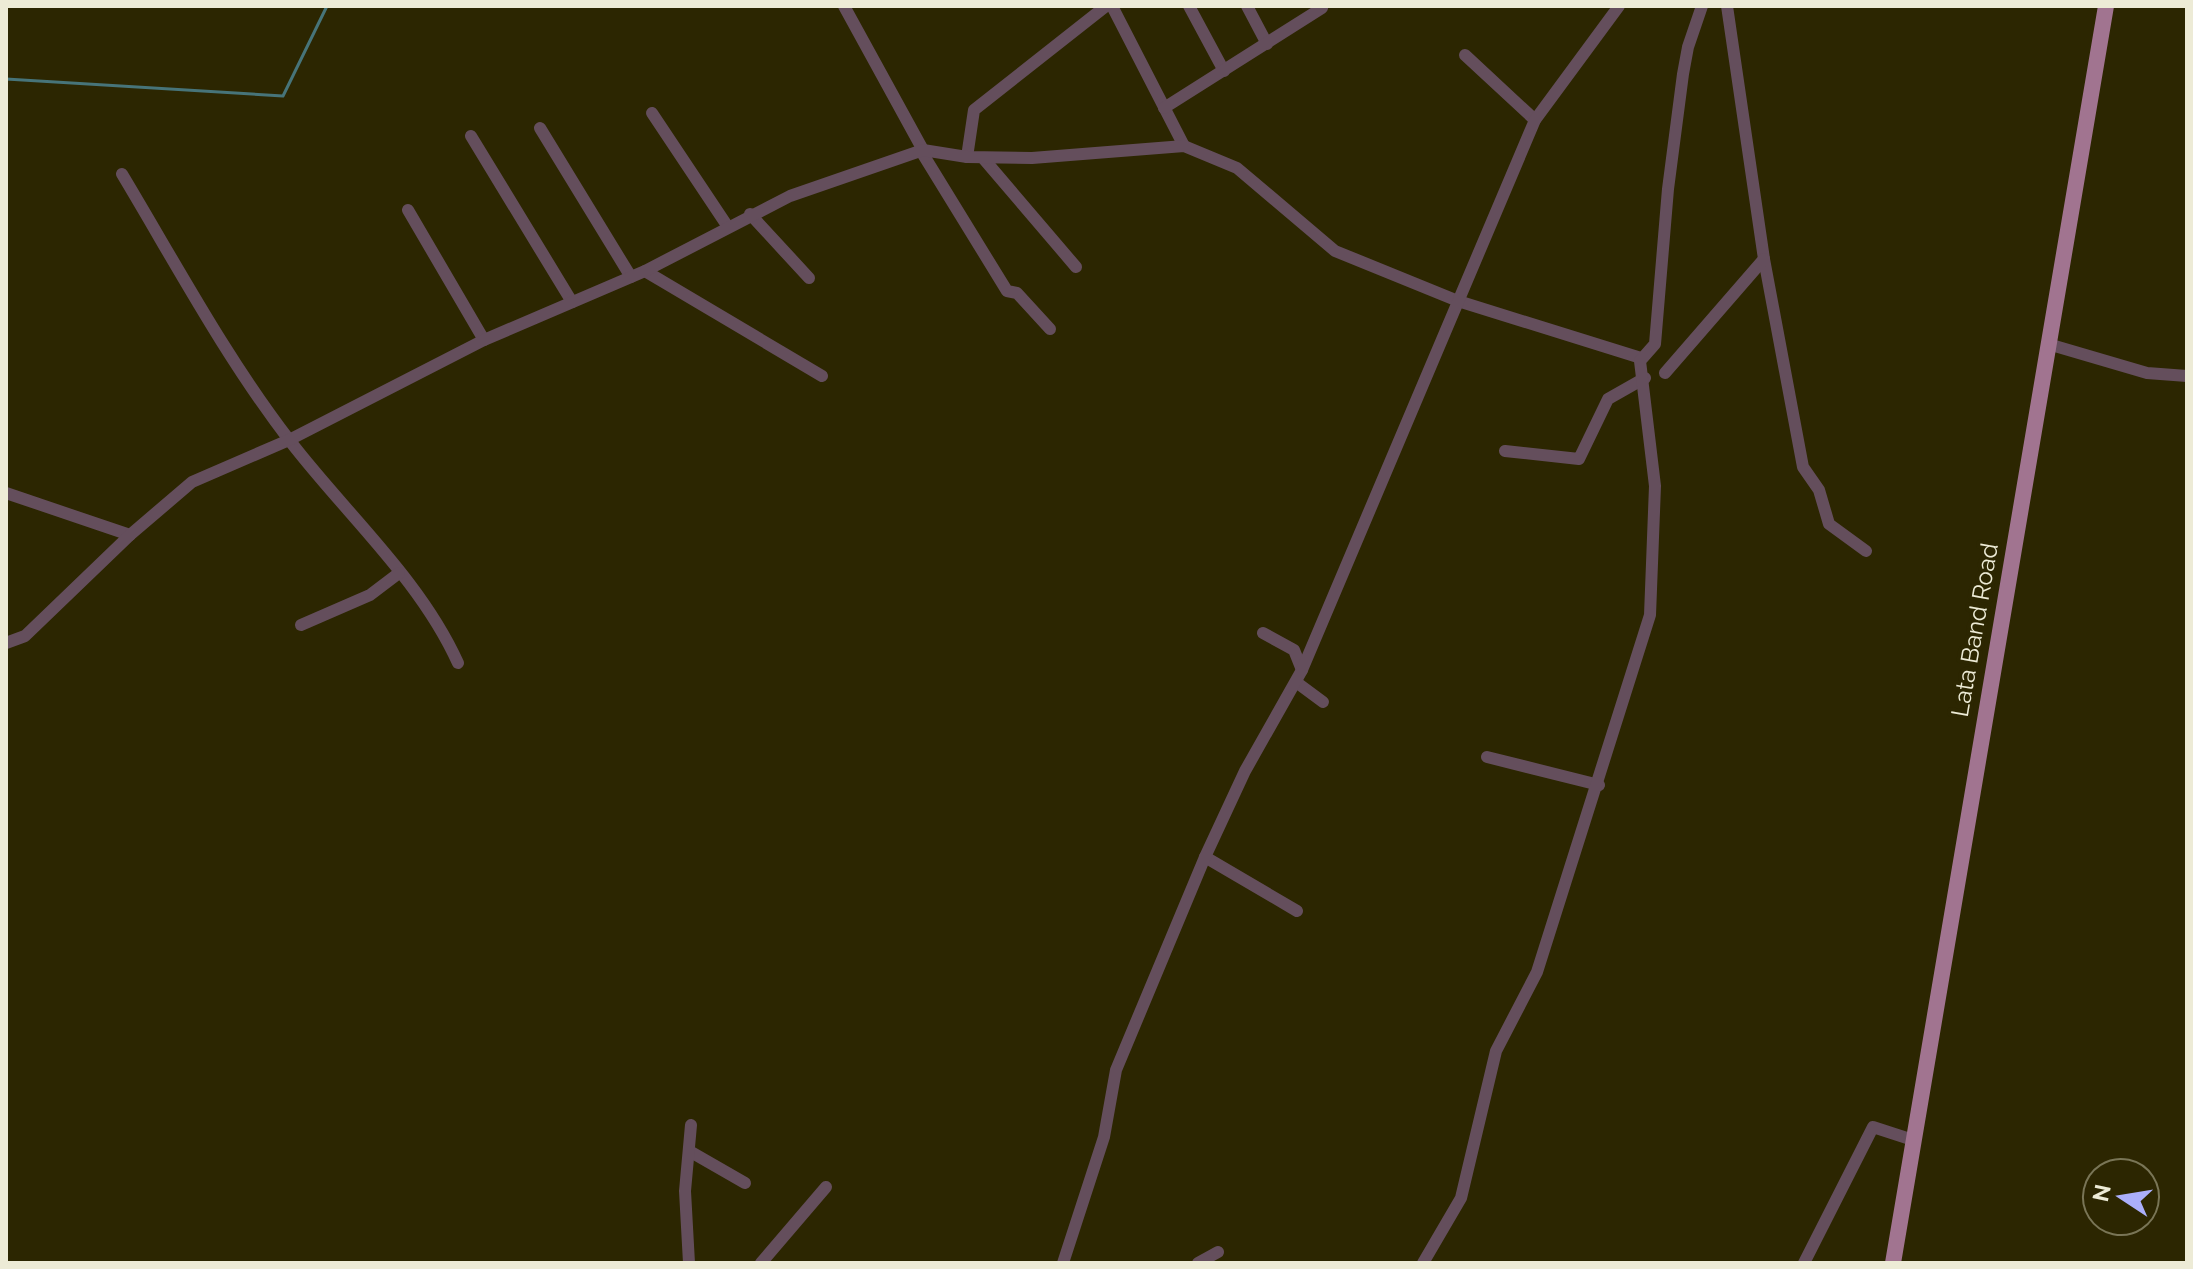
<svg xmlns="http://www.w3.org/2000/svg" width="2193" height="1269" font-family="Raleway,sans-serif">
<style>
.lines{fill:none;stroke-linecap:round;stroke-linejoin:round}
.stream{stroke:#477479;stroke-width:3}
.minor{stroke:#644e5c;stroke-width:12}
.major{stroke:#a17490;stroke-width:16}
.labels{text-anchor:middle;stroke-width:8;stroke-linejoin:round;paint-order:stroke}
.street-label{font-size:24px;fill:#edebd6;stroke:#2c2601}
</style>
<rect width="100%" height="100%" fill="#2c2601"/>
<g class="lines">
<!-- stream -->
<polyline class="stream" points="6,79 283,96 327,6"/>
<!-- minor -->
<g class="minor">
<polyline points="844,6 923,150"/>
<polyline points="1112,6 1184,146"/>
<polyline points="1189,6 1224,71"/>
<polyline points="1247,6 1267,44"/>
<polyline points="1727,6 1764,259 1803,467 1819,490 1829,524 1866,551"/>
<polyline points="1465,55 1535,120"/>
<polyline points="1164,108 1322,8"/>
<polyline points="652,113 728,227"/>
<polyline points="540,128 631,277"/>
<polyline points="471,136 572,302"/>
<polyline points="921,151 1007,291 1017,293 1050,329"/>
<polyline points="967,157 974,110 1106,6"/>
<polyline points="983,158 1076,267"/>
<path d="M122,174c54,90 104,184 168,267 56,73 130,138 168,222"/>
<polyline points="408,210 484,340"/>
<polyline points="750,214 809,278"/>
<polyline points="645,271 822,376"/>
<polyline points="2048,344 2147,373 2187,376"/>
<polyline points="1665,373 1764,259"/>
<polyline points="1505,451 1579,459 1608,399 1645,378"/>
<polyline points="6,493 130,535"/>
<polyline points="301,625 370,595 399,573"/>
<polyline points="1263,633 1294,650 1302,670"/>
<polyline points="6,643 25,636 130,535 192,482 289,440 484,340 645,271 790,196 923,150 967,157 1032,158 1184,146 1237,168 1335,251 1458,301 1641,358"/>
<polyline points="1296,682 1323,702"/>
<polyline points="1487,757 1599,785"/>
<polyline points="1205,857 1297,911"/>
<polyline points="691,1152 745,1183"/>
<polyline points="689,1263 685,1191 691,1125"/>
<polyline points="761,1263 826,1187"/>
<polyline points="1063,1263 1104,1137 1116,1070 1205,857 1245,771 1302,670 1535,120 1619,6"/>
<polyline points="1198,1263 1218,1252"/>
<polyline points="1423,1263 1461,1198 1496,1051 1537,972 1650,615 1655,486 1640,361 1655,344 1668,189 1683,74 1688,47 1702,6"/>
<polyline points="1804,1263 1873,1127 1913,1140"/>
</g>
<!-- major -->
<polyline class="major" points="1893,1263 2106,6"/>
</g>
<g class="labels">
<!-- street labels -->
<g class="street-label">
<text transform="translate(1975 630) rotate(-80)" y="8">Lata Band Road</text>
</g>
</g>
<!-- border -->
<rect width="2193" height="1269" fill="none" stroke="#edebd6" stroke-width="16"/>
<!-- north arrow -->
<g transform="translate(2121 1197) rotate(282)"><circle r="38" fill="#2c2601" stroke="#797556" stroke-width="2"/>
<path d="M0-6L14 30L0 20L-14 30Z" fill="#abaffb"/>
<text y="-12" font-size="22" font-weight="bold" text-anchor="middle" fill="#edebd6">N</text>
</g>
</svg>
